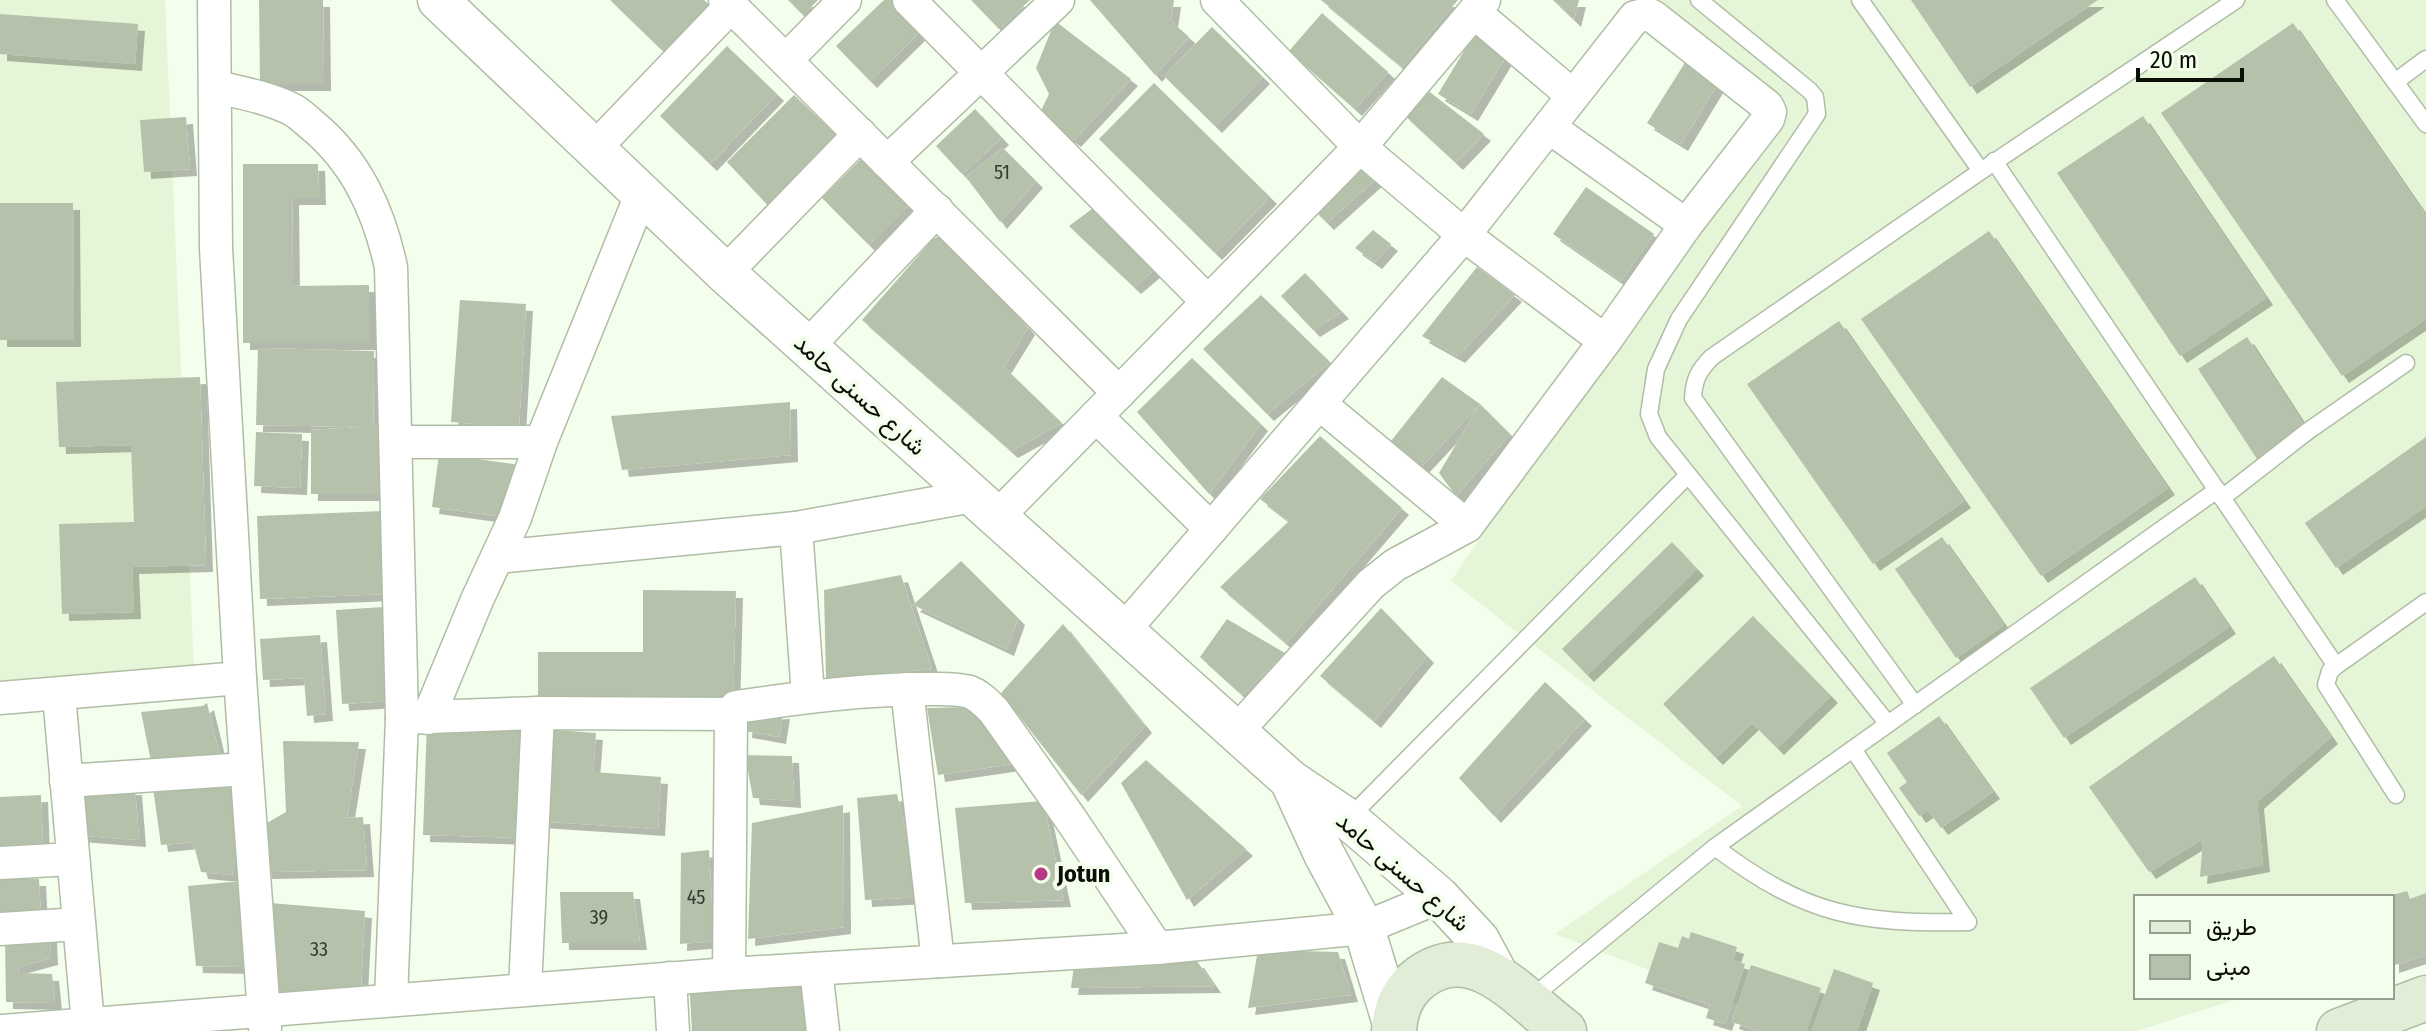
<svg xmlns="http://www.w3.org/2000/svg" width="2426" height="1031" font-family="'Fira Sans Condensed',Vazirmatn,sans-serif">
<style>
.built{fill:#e5f5d7}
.building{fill:#b5c1ab;filter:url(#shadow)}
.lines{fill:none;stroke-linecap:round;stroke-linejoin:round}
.service-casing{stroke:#b0bda6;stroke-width:19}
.minor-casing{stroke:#b0bda6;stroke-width:35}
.tertiary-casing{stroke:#b0bda6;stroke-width:43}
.secondary-casing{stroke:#b0bda6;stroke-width:47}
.service{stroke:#fff;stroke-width:16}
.minor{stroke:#fff;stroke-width:32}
.tertiary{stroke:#fff;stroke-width:40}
.secondary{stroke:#e2edd7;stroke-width:44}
.poi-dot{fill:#b73885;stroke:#f4feec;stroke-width:3}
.labels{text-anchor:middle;stroke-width:8;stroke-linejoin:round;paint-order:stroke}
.number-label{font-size:20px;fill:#363c30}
.street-label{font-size:24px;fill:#0b0f07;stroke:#f4feec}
.poi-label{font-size:24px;font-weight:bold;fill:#0b0f07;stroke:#f4feec;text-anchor:start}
</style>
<defs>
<filter id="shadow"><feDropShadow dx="7" dy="7" stdDeviation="0" flood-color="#0004"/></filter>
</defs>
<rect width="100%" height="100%" fill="#f4feec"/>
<!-- built -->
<g class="built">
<polygon points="0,0 165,0 194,670 0,685"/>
<polygon points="1642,0 2426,0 2426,940 2392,897 2136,897 2136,997 2244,997 2136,1031 1808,1031 1555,934 1742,806 1451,581 1766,117"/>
</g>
<!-- building -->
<g class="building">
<polygon points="259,0 323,0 324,84 260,84"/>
<polygon points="610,0 704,0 714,9 668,56"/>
<polygon points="788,0 818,0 803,15"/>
<polygon points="884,0 892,0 922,30 870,81 836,46"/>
<polygon points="971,0 1030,0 999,29"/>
<polygon points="1090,0 1174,0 1171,21 1189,37 1155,75"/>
<polygon points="1321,0 1458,0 1402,67"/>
<polygon points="1553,0 1579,0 1574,20"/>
<polygon points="1911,0 2098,0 1970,87"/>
<polygon points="1322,13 1388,72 1355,109 1289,51"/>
<polygon points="0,14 138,24 135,64 0,54"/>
<polygon points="1055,21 1131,79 1074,140 1039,115 1049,94 1036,68"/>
<polygon points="2293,23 2426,216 2426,319 2342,376 2161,113"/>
<polygon points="1212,27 1263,77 1215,126 1164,76"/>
<polygon points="1478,28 1511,48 1471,114 1438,94"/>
<polygon points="727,46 777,94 710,164 660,116"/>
<polygon points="1688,58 1721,78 1681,144 1647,123"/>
<polygon points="1154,83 1270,197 1215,253 1099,139"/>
<polygon points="1422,86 1484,134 1456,163 1403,114"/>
<polygon points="794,95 843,141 774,212 727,162"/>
<polygon points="975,109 1002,138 962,174 936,146"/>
<polygon points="2143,116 2266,298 2180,356 2057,173"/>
<polygon points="186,117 190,169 144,172 140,120"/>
<polygon points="1003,148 1036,181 1000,222 966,177"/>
<polygon points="867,153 910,204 869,245 822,198"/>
<polygon points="1356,161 1377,178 1327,223 1311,207"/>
<polygon points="243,164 318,164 319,198 292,198 293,286 369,285 369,343 243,343"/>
<polygon points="1586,187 1654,234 1621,281 1553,234"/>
<polygon points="0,203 73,203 74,340 0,340"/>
<polygon points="1100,203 1160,265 1134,287 1069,226"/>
<polygon points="1373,230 1391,244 1375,262 1355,248"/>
<polygon points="1989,231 2168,488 2041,576 1861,319"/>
<polygon points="944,234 1028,328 1004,367 1062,423 1011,451 862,320 933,239"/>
<polygon points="1477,267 1515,295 1458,356 1422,336"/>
<polygon points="1305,273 1342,312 1313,330 1281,296"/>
<polygon points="1261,295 1330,362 1267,414 1203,349"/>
<polygon points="460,300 526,304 519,427 451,422"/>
<polygon points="1839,321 1964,501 1873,564 1747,384"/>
<polygon points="2247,337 2308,431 2259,462 2198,369"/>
<polygon points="258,348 374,351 373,427 384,430 384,494 311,494 311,430 363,427 256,425"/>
<polygon points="1192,358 1261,424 1209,494 1137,412"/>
<polygon points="200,377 206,565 132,567 134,612 62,614 59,524 134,522 131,445 59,447 56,382"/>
<polygon points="1442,377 1480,404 1510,434 1456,496 1439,473 1480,404 1422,466 1387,446"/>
<polygon points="790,402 791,455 622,470 611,416"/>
<polygon points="256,432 302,434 300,488 254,486"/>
<polygon points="1320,436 1402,508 1286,643 1220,587 1289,521 1260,499"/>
<polygon points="2426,437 2426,506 2336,568 2305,523"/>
<polygon points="439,454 521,465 504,517 432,507"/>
<polygon points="383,511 386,594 260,599 257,516"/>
<polygon points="1942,537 2004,625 1956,658 1895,569"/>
<polygon points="1672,542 1697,569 1587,675 1562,649"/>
<polygon points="961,561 1018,618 1007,649 913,605"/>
<polygon points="901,575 932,669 826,679 824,590"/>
<polygon points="2195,577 2229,627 2064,738 2030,688"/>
<polygon points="643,590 736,591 733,704 538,706 538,652 643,652"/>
<polygon points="384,607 390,701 342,704 336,610"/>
<polygon points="1381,608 1427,656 1374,721 1320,676"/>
<polygon points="1753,616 1831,696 1777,748 1752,723 1716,758 1663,704"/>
<polygon points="1227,619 1285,653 1242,695 1200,657"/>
<polygon points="1063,624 1145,726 1081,795 1001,693"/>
<polygon points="320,635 326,714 307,716 304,678 263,680 260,639"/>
<polygon points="2274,656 2331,737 2257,802 2263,865 2200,877 2203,839 2149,872 2089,787"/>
<polygon points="1545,682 1585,719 1494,816 1459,778"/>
<polygon points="207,703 221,761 152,766 141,712 203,706"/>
<polygon points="969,707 1013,764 938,775 927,708"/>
<polygon points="783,712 779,737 745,731 746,714"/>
<polygon points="1939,716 1993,792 1941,828 1928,810 1919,816 1899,788 1907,782 1887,753"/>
<polygon points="427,722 529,725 526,838 423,835"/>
<polygon points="543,729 596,733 593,772 661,777 658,829 536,821"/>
<polygon points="283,741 359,742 347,818 363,817 367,870 265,872 260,827 286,812"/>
<polygon points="745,755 792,756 794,801 753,798"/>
<polygon points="1146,760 1246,849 1187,900 1121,783"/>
<polygon points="226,776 239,792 242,826 232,875 201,872 193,842 161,845 153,788"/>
<polygon points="135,788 139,840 75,835 76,790"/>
<polygon points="897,794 921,897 865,900 857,798"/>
<polygon points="41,795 43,848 0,855 0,797"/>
<polygon points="1043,801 1064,900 965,903 955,808"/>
<polygon points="843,805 844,927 748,939 752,823"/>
<polygon points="709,850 714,941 680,944 681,853"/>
<polygon points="0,879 39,879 41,919 0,922"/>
<polygon points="242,881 248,967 196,966 188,886"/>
<polygon points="2407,891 2410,899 2426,893 2426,955 2392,966 2392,895"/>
<polygon points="560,892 633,892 640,943 562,943"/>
<polygon points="270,903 365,911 361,986 278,993"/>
<polygon points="1691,932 1737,947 1733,960 1745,964 1725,1024 1706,1018 1710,1005 1645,983 1659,942 1678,948 1682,936 1689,939"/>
<polygon points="50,933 51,958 18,967 19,973 52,974 55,1003 6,1002 5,937"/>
<polygon points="1258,950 1338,952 1351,995 1248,1008"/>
<polygon points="1197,961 1214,986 1071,988 1074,965"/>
<polygon points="1751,965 1821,988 1806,1031 1758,1031 1732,1022"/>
<polygon points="1834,969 1873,983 1857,1031 1812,1031"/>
<polygon points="809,973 812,1031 692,1031 689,979"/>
</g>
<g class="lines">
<!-- service casing -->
<g class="service-casing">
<g id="service">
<polyline points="1699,0 1809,90 1815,97 1817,114 1679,319 1656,369 1649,414 1658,437 1888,724"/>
<polyline points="1860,0 1981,171"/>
<polyline points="2335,0 2426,124"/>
<polyline points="2395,82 2426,59"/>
<polyline points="1994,161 2336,666"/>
<polyline points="2222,498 2308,431 2406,363"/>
<path d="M1915,705l-222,-307c1,-19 6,-28 19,-41l269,-186 255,-171"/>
<polyline points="1853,749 1968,922"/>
<polyline points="2396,795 2326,685 2330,671 2336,666 2426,602"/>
<polyline points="1348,819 1688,475"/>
<path d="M1715,847c90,68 142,77 253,75"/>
<polyline points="1531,998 1715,847 2217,490"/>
</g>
</g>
<!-- minor casing -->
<g class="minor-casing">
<g id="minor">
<polyline points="725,0 1119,393"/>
<polyline points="909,0 1208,302"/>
<polyline points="1217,0 1360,147 1464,235 1605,341"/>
<polyline points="1474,12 1572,95"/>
<polyline points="786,60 845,0"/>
<path d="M217,87c25,6 53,11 76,23 7,4 13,10 19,15 45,37 67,87 79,142l11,451 -11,282"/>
<polyline points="1549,127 1686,225"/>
<polyline points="594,149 731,6"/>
<polyline points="887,162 1058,0"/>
<polyline points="725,273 860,134"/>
<polyline points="807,347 937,210"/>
<polyline points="1320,404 1467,526"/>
<polyline points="1096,416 1211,529"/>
<polyline points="397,442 541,442"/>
<polyline points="997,517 1360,147 1484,0"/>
<polyline points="796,528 808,696"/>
<polyline points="497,557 796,528 973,496"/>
<polyline points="1124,630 1464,235 1635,17 1648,14 1655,18 1767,106 1770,112 1768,119 1686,225 1605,341 1467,526 1395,565 1371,584 1237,731"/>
<polyline points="240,678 265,1028"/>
<polyline points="907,689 938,961"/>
<polyline points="59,695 88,1024"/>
<polyline points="0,698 240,678 216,248 214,0"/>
<path d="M402,718l136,-5 193,1 5,-7c63,-9 127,-18 191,-18 14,0 30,-1 43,3 10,4 17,12 24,19l76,107 87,130"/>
<polyline points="428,718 477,600 515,518 541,442 641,195"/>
<polyline points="66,781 246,769"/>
<polyline points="0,863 72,859"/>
<polyline points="0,929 79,924"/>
<polyline points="816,969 823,1031"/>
<polyline points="729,974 731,714"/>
<polyline points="670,978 673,1031"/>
<polyline points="525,989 538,713"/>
<polyline points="3,1031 729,974 1157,948 1364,928 1439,897"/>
</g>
</g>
<!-- tertiary casing -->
<g class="tertiary-casing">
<g id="tertiary">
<polyline points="438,0 725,273 1290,780 1348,819 1439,897 1479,940 1500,979"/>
<polyline points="1290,780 1324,854 1364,928 1394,1027"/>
</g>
</g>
<!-- secondary casing -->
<g class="secondary-casing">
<g id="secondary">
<path d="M1394,1031c1,-21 9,-41 27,-54 55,-39 101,23 143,54"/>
<polyline points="2339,1031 2426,998"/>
</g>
</g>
<!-- service -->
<use href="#service" class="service"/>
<!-- minor -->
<use href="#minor" class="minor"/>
<!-- tertiary -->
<use href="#tertiary" class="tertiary"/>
<!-- secondary -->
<use href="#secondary" class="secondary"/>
</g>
<!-- markers -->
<circle class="poi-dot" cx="1041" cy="874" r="8"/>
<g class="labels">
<!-- number labels -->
<g class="number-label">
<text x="1002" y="179">51</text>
<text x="696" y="904">45</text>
<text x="599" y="924">39</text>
<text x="319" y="956">33</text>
</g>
<!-- street labels -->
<g class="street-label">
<text transform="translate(860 395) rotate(42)" y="8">شارع حسنى حامد</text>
<text transform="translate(1403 872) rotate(41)" y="8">شارع حسنى حامد</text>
</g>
<!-- poi labels -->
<g class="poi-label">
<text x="1057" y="882">Jotun</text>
</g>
</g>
<!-- legend -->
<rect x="2134" y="895" width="260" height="104" fill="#f4feec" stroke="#979e90" stroke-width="2"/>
<rect x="2150" y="921" width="40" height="12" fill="#e2edd7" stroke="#979e90" stroke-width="2"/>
<text x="2206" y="935" font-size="24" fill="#0b0f07">طريق</text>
<rect x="2150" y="955" width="40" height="24" fill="#b5c1ab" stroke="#979e90" stroke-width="2"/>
<text x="2206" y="975" font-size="24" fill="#0b0f07">مبنى</text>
<!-- scale -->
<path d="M2138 68v12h104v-12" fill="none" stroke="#0b0f07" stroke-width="4"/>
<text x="2150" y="68" font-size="24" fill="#0b0f07" stroke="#f4feec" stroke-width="6" paint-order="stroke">20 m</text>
</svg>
